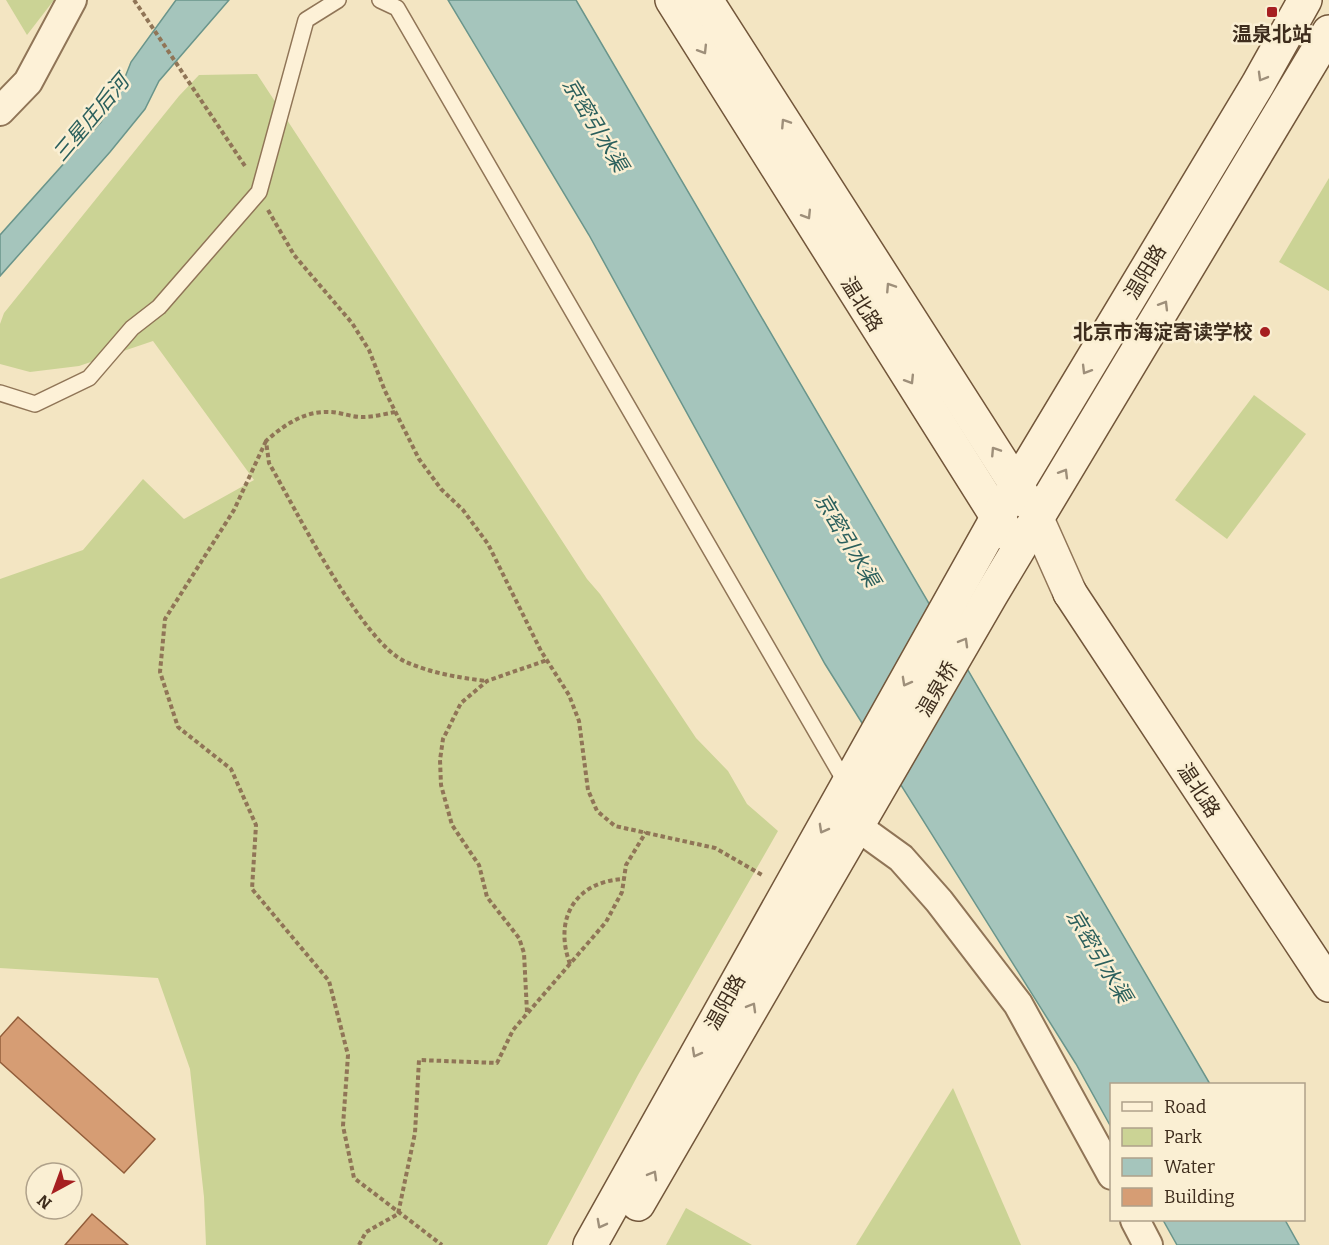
<svg xmlns="http://www.w3.org/2000/svg" width="1329" height="1245" font-family="Bitter,'Noto Sans SC',serif">
<style>
.green{fill:#cbd395}
.water{fill:#a5c5bc;stroke:#6a958b;stroke-width:1.5}
.building{fill:#d69d74;stroke:#925d3a;stroke-width:1.5}
.lines{fill:none;stroke-linecap:round;stroke-linejoin:round}
.service-casing{stroke:#907557;stroke-width:18}
.minor-casing{stroke:#907557;stroke-width:32}
.tertiary-casing{stroke:#907557;stroke-width:36}
.secondary-casing{stroke:#72563a;stroke-width:36}
.path{stroke:#907557;stroke-width:4;stroke-dasharray:4.5 3;stroke-linecap:butt}
.service{stroke:#fdf1d7;stroke-width:15}
.minor{stroke:#fdf1d7;stroke-width:28}
.tertiary{stroke:#fdf1d7;stroke-width:33}
.secondary{stroke:#fdf1d7;stroke-width:33}
.oneway{stroke:#9e8f7a}
.poi-dot{fill:#a61f20;stroke:#faefd3;stroke-width:2}
.labels{text-anchor:middle;stroke-width:5;stroke-linejoin:round;paint-order:stroke}
.poi-label{font-size:20px;font-weight:bold;fill:#3e2d1d;stroke:#faefd3}
.street-label{font-size:20px;fill:#3e2d1d;stroke:#faefd3}
.water-label{font-size:21px;font-style:italic;fill:#2a5f5c;stroke:#faefd3}
</style>
<rect width="100%" height="100%" fill="#f3e5c2"/>
<!-- green -->
<g class="green">
<polygon points="6,0 54,0 27,35"/>
<polygon points="257,74 587,579 600,594 696,738 728,771 747,804 778,831 638,1075 547,1245 206,1245 204,1197 190,1069 158,978 0,968 0,579 83,550 143,479 184,519 254,480 153,341 79,366 30,372 0,364 0,324 4,313 179,96 199,75"/>
<polygon points="1329,178 1329,291 1279,262"/>
<polygon points="1254,395 1306,434 1227,539 1175,500"/>
<polygon points="953,1088 1021,1245 856,1245"/>
<polygon points="686,1208 752,1245 666,1245"/>
</g>
<!-- water -->
<g class="water">
<polygon points="176,0 229,0 159,81 145,109 110,152 0,276 0,235 101,122 120,90 131,62"/>
<polygon points="448,0 576,0 1210,1084 1112,1084 1111,1127 1076,1064 825,664 589,235"/>
<polygon points="1163,1220 1285,1220 1299,1245 1177,1245"/>
</g>
<!-- building -->
<g class="building">
<polygon points="18,1017 155,1139 124,1173 0,1062 0,1037"/>
<polygon points="92,1214 128,1245 65,1245"/>
</g>
<g class="lines">
<!-- service casing -->
<g class="service-casing">
<g id="service">
<polyline points="380,0 397,8 847,785"/>
<polyline points="0,393 35,404 89,378 132,328 159,307 259,192 306,20 338,0"/>
</g>
</g>
<!-- minor casing -->
<g class="minor-casing">
<g id="minor">
<polyline points="0,111 28,82 72,0"/>
<polyline points="858,827 901,858 939,901 1018,1004 1112,1175"/>
<polyline points="1135,1220 1148,1245"/>
</g>
</g>
<!-- tertiary casing -->
<g class="tertiary-casing">
<polyline id="tertiary" points="1037,519 1070,593"/>
</g>
<!-- secondary casing -->
<g class="secondary-casing">
<g id="secondary">
<polyline points="672,0 1008,534"/>
<polyline points="706,0 1027,502"/>
<polyline points="1070,593 1329,985"/>
<polyline points="638,1204 991,595 1329,32"/>
<polyline points="590,1245 997,518 1258,84 1305,0"/>
</g>
</g>
<!-- path -->
<g class="path">
<polyline points="134,0 245,166"/>
<polyline points="268,210 294,255 352,323 369,350 385,391 419,459 441,489 463,510 488,544 541,651 569,695 579,721 588,790 597,811 615,826 715,848 764,876"/>
<path d="M395,412c-10,2 -22,5 -33,5 -11,0 -22,-5 -33,-5 -25,-1 -45,13 -63,29l3,22c26,45 93,180 137,199 25,11 54,16 81,19"/>
<polyline points="266,441 234,510 165,619 160,672 178,727 231,769 256,825 252,889 329,981 348,1055 343,1126 354,1178 442,1245"/>
<path d="M570,964c-17,-46 6,-83 54,-85"/>
<polyline points="527,1012 524,953 519,938 487,897 479,865 452,825 441,785 440,760 443,739 461,703 487,681 547,660"/>
<polyline points="359,1245 366,1232 398,1214 415,1133 419,1060 497,1063 513,1030 606,922 622,892 626,865 646,832"/>
</g>
<!-- service -->
<use href="#service" class="service"/>
<!-- minor -->
<use href="#minor" class="minor"/>
<!-- tertiary -->
<use href="#tertiary" class="tertiary"/>
<!-- secondary -->
<use href="#secondary" class="secondary"/>
</g>
<!-- one-way arrows -->
<defs><path id="oneway-chevron" d="M-2-3.5L2.5 0L-2 3.5" fill="none" stroke-width="1.6" stroke-linecap="round" stroke-linejoin="round" transform="scale(1.5)"/></defs>
<g class="oneway">
<use href="#oneway-chevron" transform="translate(703 50) rotate(58)"/>
<use href="#oneway-chevron" transform="translate(1262 77) rotate(120)"/>
<use href="#oneway-chevron" transform="translate(785 123) rotate(-123)"/>
<use href="#oneway-chevron" transform="translate(807 215) rotate(58)"/>
<use href="#oneway-chevron" transform="translate(890 287) rotate(-123)"/>
<use href="#oneway-chevron" transform="translate(1164 305) rotate(-59)"/>
<use href="#oneway-chevron" transform="translate(1086 370) rotate(121)"/>
<use href="#oneway-chevron" transform="translate(910 380) rotate(58)"/>
<use href="#oneway-chevron" transform="translate(995 451) rotate(-123)"/>
<use href="#oneway-chevron" transform="translate(1064 473) rotate(-59)"/>
<use href="#oneway-chevron" transform="translate(964 642) rotate(-60)"/>
<use href="#oneway-chevron" transform="translate(906 682) rotate(119)"/>
<use href="#oneway-chevron" transform="translate(823 829) rotate(119)"/>
<use href="#oneway-chevron" transform="translate(752 1007) rotate(-60)"/>
<use href="#oneway-chevron" transform="translate(696 1053) rotate(119)"/>
<use href="#oneway-chevron" transform="translate(653 1175) rotate(-60)"/>
<use href="#oneway-chevron" transform="translate(601 1224) rotate(118)"/>
</g>
<!-- markers -->
<g class="poi-dot">
<rect x="1266" y="6" width="12" height="12" rx="3"/>
<circle cx="1265" cy="332" r="6"/>
</g>
<g class="labels">
<!-- poi labels -->
<g class="poi-label">
<text x="1272" y="41">温泉北站</text>
<text x="1253" y="339" text-anchor="end">北京市海淀寄读学校</text>
</g>
<!-- street labels -->
<g class="street-label">
<text transform="translate(1145 272) rotate(-59)" y="7">温阳路</text>
<text transform="translate(862 304) rotate(58)" y="7">温北路</text>
<text transform="translate(937 689) rotate(-60)" y="7">温泉桥</text>
<text transform="translate(1199 790) rotate(57)" y="7">温北路</text>
<text transform="translate(725 1002) rotate(-61)" y="7">温阳路</text>
</g>
<!-- water labels -->
<g class="water-label">
<text transform="translate(91 118) rotate(-50)" y="7">三星庄后河</text>
<text transform="translate(595 125) rotate(59)" y="7">京密引水渠</text>
<text transform="translate(847 540) rotate(59)" y="7">京密引水渠</text>
<text transform="translate(1099 956) rotate(59)" y="7">京密引水渠</text>
</g>
</g>
<!-- legend -->
<rect x="1110" y="1083" width="195" height="138" fill="#faefd3" stroke="#afa18a" stroke-width="1.5"/>
<rect x="1122" y="1102" width="30" height="9" fill="#fdf1d7" stroke="#afa18a" stroke-width="1.5"/>
<text x="1164" y="1113" font-size="18" fill="#3e2d1d">Road</text>
<rect x="1122" y="1128" width="30" height="18" fill="#cbd395" stroke="#afa18a" stroke-width="1.5"/>
<text x="1164" y="1143" font-size="18" fill="#3e2d1d">Park</text>
<rect x="1122" y="1158" width="30" height="18" fill="#a5c5bc" stroke="#afa18a" stroke-width="1.5"/>
<text x="1164" y="1173" font-size="18" fill="#3e2d1d">Water</text>
<rect x="1122" y="1188" width="30" height="18" fill="#d69d74" stroke="#afa18a" stroke-width="1.5"/>
<text x="1164" y="1203" font-size="18" fill="#3e2d1d">Building</text>
<!-- north arrow -->
<g transform="translate(54 1191) rotate(221)"><circle r="28" fill="#faefd3" stroke="#afa18a" stroke-width="1.5"/>
<path d="M0-4.5L10 22L0 15L-10 22Z" fill="#a61f20"/>
<text y="-9" font-size="16" font-weight="bold" text-anchor="middle" fill="#3e2d1d">N</text>
</g>
</svg>
